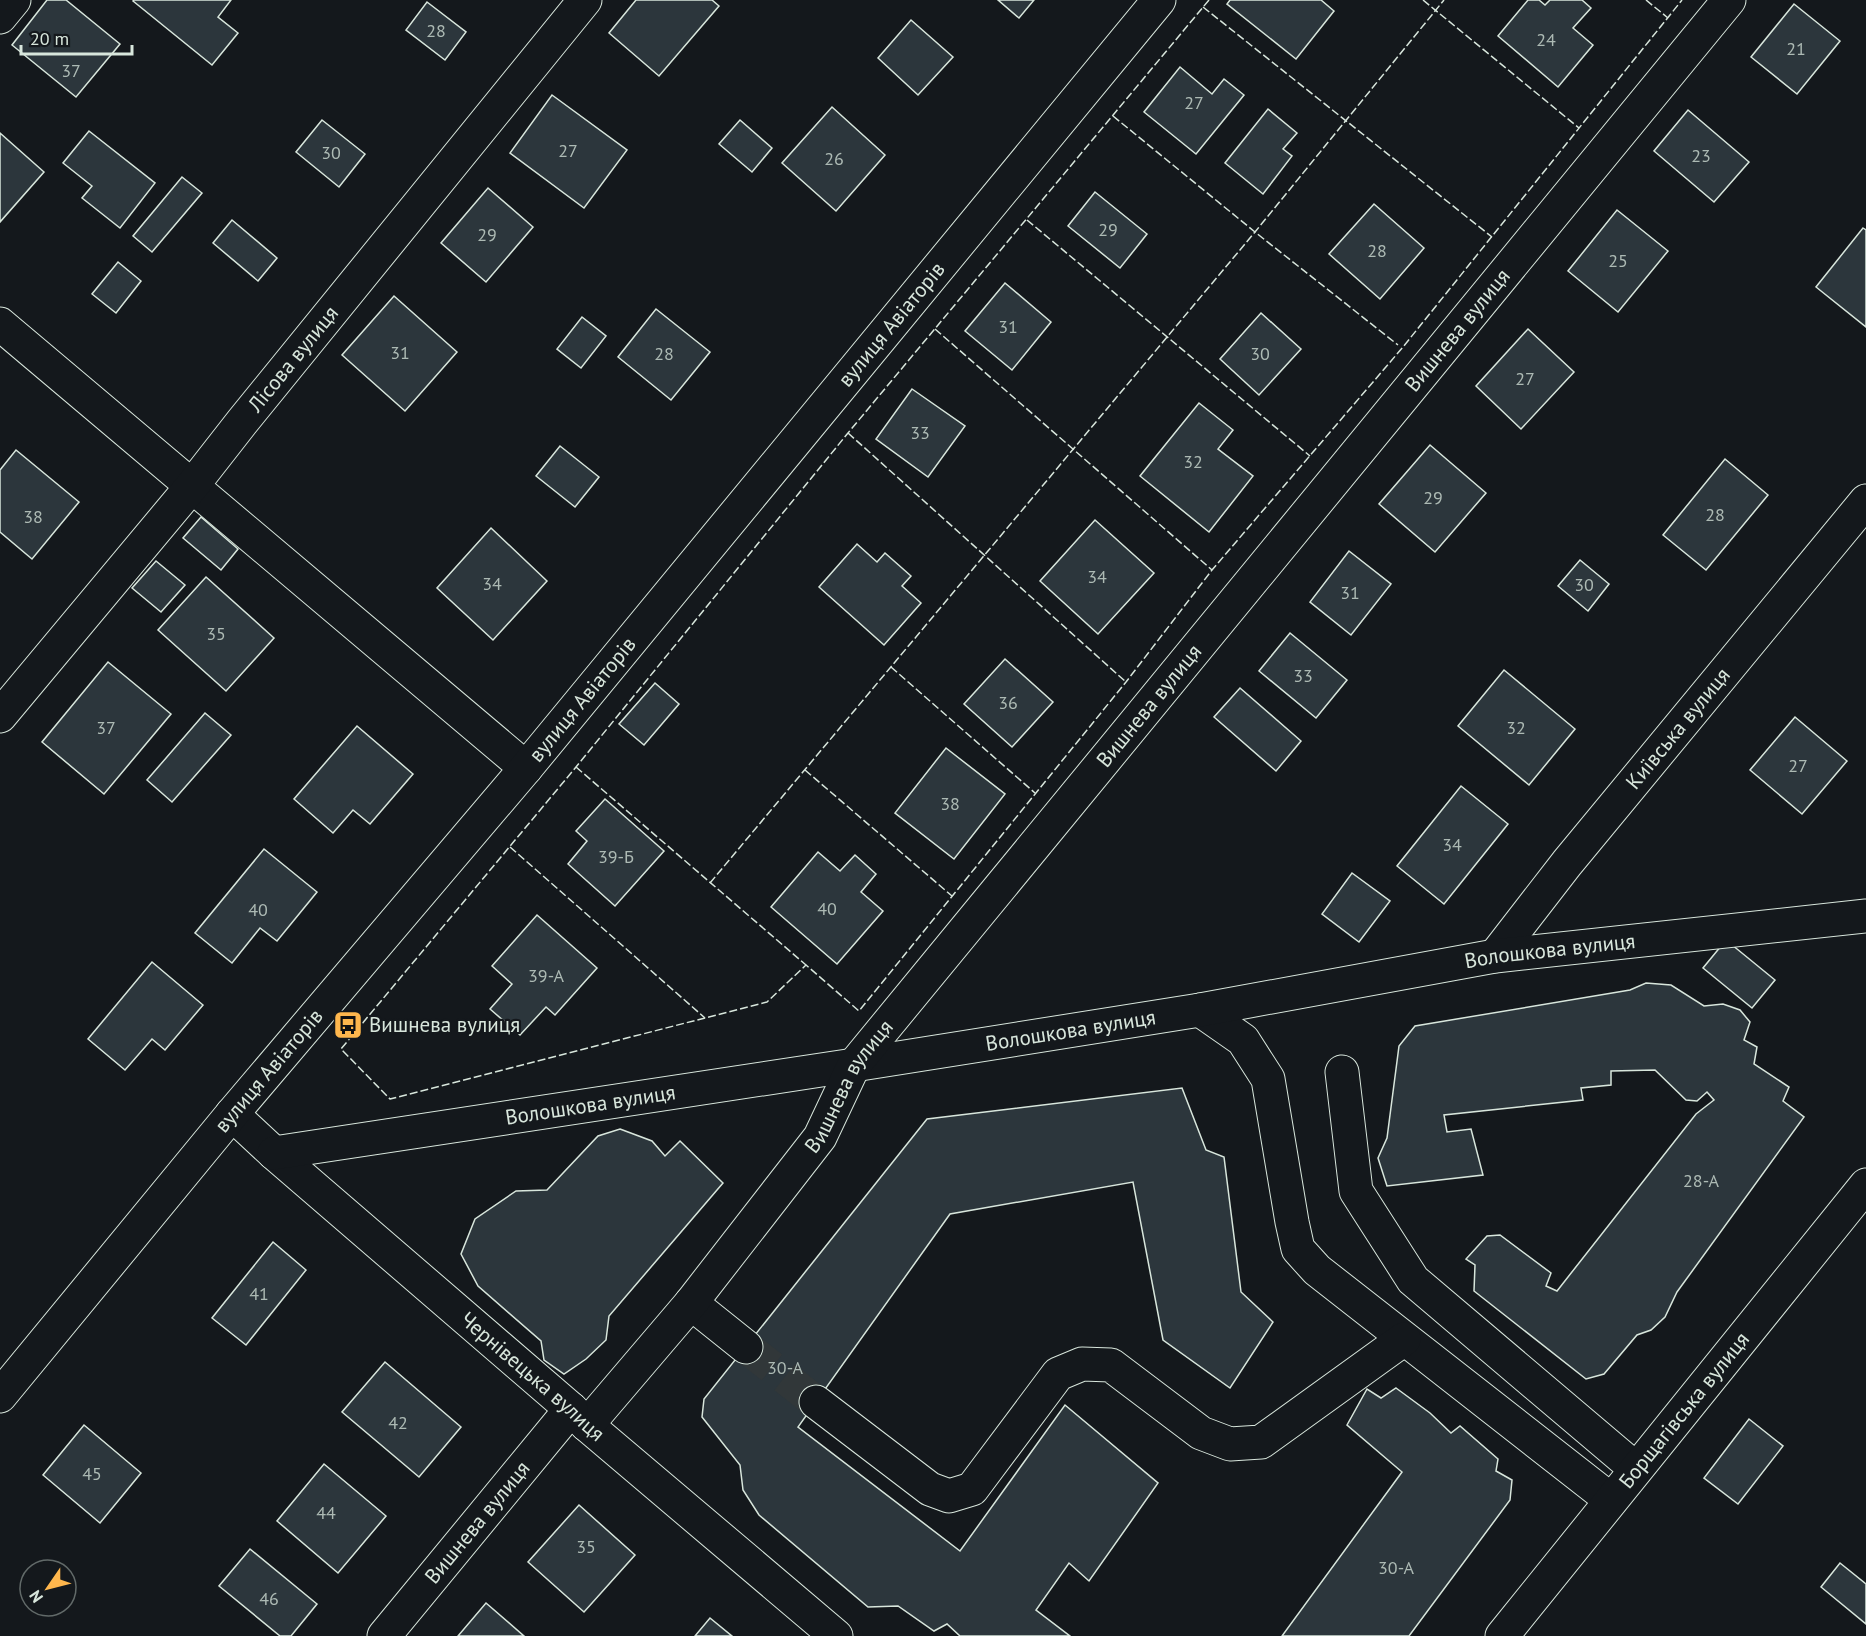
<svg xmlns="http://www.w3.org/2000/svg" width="1866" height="1636" font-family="'PT Sans',sans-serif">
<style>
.building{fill:#2c363c;stroke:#d8e6dc;stroke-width:1.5}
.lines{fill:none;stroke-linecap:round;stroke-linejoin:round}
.minor-tunnel{stroke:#313739;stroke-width:33;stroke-dasharray:33 16;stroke-linecap:butt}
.minor-casing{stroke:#d8e6dc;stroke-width:35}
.major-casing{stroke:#d8e6dc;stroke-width:35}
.minor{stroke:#14181c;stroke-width:33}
.major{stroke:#14181c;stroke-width:33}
.fence{stroke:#d8e6dc;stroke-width:1.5;stroke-dasharray:8 3;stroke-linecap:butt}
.labels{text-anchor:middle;stroke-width:4.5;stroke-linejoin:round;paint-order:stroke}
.number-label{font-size:18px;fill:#adbab4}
.street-label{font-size:21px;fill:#d8e6dc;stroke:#14181c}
.poi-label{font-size:21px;fill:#d8e6dc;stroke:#14181c;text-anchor:start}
</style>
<rect width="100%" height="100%" fill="#14181c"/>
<!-- building -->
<g class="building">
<polygon points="47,0 66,0 120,44 76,97 12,45"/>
<polygon points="134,0 231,0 218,17 238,33 212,65 133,1"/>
<polygon points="636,0 712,0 719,6 659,76 609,33"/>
<polygon points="998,0 1034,0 1019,18"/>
<polygon points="1230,0 1321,0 1334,11 1296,59 1227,4"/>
<polygon points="1528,0 1539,0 1545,5 1550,0 1582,0 1591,8 1573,28 1593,45 1558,87 1498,36"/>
<polygon points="427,2 466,32 445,60 406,30"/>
<polygon points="1794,4 1840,41 1797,94 1751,57"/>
<polygon points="911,20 953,57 918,95 878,58"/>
<polygon points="1180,67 1212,94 1224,79 1244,95 1196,154 1144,112"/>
<polygon points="552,95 627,150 584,208 510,153"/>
<polygon points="832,107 885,155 836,211 782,163"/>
<polygon points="1268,109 1297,133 1283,149 1292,156 1263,194 1225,163"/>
<polygon points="1688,110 1749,162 1714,202 1654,151"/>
<polygon points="322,120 365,154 339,187 296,152"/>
<polygon points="740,120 772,148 752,172 719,144"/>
<polygon points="89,131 155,183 120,228 82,198 92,186 63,163"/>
<polygon points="0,133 44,172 0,222"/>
<polygon points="182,177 202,193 152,252 133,236"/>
<polygon points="488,188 533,227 486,282 441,243"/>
<polygon points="1095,192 1147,234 1120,268 1068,226"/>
<polygon points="1374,204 1424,248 1380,299 1329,254"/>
<polygon points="1617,210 1668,251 1618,312 1568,271"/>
<polygon points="232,220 277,258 258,281 213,243"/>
<polygon points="1863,228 1866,230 1866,327 1816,287"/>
<polygon points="118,262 141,281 116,313 92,294"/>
<polygon points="1005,283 1051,322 1012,370 965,331"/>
<polygon points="394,296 457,352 405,411 342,355"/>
<polygon points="656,309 710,352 671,400 618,357"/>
<polygon points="1261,313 1301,349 1259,395 1220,359"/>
<polygon points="582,317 606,336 581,368 557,349"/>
<polygon points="1528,329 1574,372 1521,429 1476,386"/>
<polygon points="912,389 965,426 928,477 876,439"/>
<polygon points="1199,403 1233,430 1218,449 1253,476 1209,532 1140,476"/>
<polygon points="1430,445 1486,493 1435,552 1379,504"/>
<polygon points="560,446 599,477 575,507 536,476"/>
<polygon points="16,450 79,502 32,559 0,532 0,470"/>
<polygon points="1725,459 1768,495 1706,570 1663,535"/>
<polygon points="201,517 238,549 221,570 183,538"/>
<polygon points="1095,520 1154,573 1098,634 1040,581"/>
<polygon points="491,528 547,581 493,640 437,588"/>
<polygon points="857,544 877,562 885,553 911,576 902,586 921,603 884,645 819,587"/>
<polygon points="1349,551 1391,584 1351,635 1310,602"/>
<polygon points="1580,560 1609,584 1588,611 1558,586"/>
<polygon points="156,561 185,585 161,612 132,588"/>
<polygon points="206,577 274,638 226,691 158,630"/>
<polygon points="1290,633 1347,680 1316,718 1259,671"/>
<polygon points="1005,659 1053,702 1012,747 964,704"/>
<polygon points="108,662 171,714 104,794 42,742"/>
<polygon points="1504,670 1575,729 1529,785 1458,726"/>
<polygon points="655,683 679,704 644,745 619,724"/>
<polygon points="1240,688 1301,741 1276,771 1214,717"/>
<polygon points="205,713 231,735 172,802 147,780"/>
<polygon points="1795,717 1847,761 1802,814 1750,770"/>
<polygon points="357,726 413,774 370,824 353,810 333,833 294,799"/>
<polygon points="946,748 1005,794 954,859 895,813"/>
<polygon points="1461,786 1508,824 1444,904 1397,866"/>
<polygon points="605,799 664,851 615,906 568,864 587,841 576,831"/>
<polygon points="264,849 317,892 277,941 260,928 232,963 195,933"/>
<polygon points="818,852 840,871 855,855 876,874 861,892 883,911 837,964 771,907"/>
<polygon points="1352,873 1390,901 1359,942 1322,914"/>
<polygon points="537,915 597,968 555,1015 546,1007 520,1035 490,1009 512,984 492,966"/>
<polygon points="1726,940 1775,980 1752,1008 1703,968"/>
<polygon points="152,962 203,1005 165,1050 152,1039 125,1070 88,1039"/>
<polygon points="1646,983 1671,985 1704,1006 1723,1004 1740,1010 1750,1022 1744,1040 1757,1047 1754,1064 1789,1087 1783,1101 1804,1117 1677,1292 1665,1317 1651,1330 1637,1335 1604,1374 1586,1379 1474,1291 1475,1265 1466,1259 1487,1236 1500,1235 1551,1273 1546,1286 1557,1291 1696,1114 1714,1100 1707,1092 1697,1101 1686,1100 1655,1070 1611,1071 1611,1085 1581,1088 1583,1100 1444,1115 1447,1132 1471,1129 1483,1175 1387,1186 1378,1158 1387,1138 1399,1046 1415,1026 1630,990"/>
<polygon points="1182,1088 1206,1150 1224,1157 1241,1292 1273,1322 1230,1388 1163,1340 1133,1182 950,1214 798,1427 960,1551 1065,1405 1158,1483 1089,1581 1069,1563 1036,1610 1070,1636 960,1636 947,1624 934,1631 898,1606 868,1607 759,1515 743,1490 740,1465 702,1417 704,1399 927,1119"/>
<polygon points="620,1129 652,1141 665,1156 680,1141 723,1183 609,1316 606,1340 586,1359 564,1374 544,1360 541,1341 478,1286 461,1254 475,1219 516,1191 547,1190 598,1136"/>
<polygon points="273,1242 306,1270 246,1345 212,1318"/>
<polygon points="385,1362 461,1427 419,1477 342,1412"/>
<polygon points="1396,1388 1430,1413 1451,1433 1460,1426 1498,1459 1496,1471 1512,1480 1510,1500 1409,1636 1282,1636 1402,1472 1347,1425 1367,1389 1381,1398"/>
<polygon points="1749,1419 1783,1446 1738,1504 1704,1478"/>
<polygon points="84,1425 141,1473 100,1523 43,1475"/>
<polygon points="324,1464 386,1516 338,1573 277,1521"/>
<polygon points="579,1505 635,1555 584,1612 528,1562"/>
<polygon points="250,1549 317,1604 291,1636 280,1636 219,1586"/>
<polygon points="1840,1563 1866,1584 1866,1624 1821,1587"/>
<polygon points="486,1603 524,1636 458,1636"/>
<polygon points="710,1618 732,1636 695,1636"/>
</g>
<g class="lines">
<!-- minor-tunnel -->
<polyline class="minor-tunnel" points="746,1347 816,1402"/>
<!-- minor casing -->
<g class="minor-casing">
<g id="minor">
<polyline points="0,17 14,0"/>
<polyline points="0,324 526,768"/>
<path id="s1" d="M0,716l192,-230 50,-64 343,-422"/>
<path id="s2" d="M1495,956l72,-93 299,-362"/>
<polyline points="1200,1010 1243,1040 1268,1079 1292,1222 1298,1249 1317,1270 1611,1500"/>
<polyline points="1342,1072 1356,1191 1413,1280 1636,1469"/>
<path id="s3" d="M232,1114l42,39 297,256 16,16 249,211"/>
<path id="s4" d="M274,1153l580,-88 346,-55 295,-54 371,-40"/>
<polyline points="691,1303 746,1347"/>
<polyline points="816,1402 930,1489 949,1496 972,1489 1058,1374 1082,1364 1111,1365 1201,1433 1230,1444 1261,1442 1404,1339"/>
<path id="s5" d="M587,1425l104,-122 129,-166 34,-72 875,-1065"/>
<path id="s6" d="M384,1636l187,-227"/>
<path id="s7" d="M1502,1636l364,-451"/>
</g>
</g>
<!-- major casing -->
<g class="major-casing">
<g id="major">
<path id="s8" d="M0,1396l232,-282 294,-346 633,-768"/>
</g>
</g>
<!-- minor -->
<use href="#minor" class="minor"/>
<!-- major -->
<use href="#major" class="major"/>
<!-- fence -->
<g class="fence">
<polyline points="1209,0 848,433 576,767 341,1049 390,1099 767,1002 806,965 859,1011 1126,682 1212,570 1403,347 1682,0"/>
<polyline points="1423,0 1579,128"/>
<polyline points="1646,0 1668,18"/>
<polyline points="1203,7 1492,237"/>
<polyline points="1113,116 1255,232 1398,345"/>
<polyline points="1027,220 1310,456"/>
<polyline points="935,329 1212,570"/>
<polyline points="848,433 1126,682"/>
<polyline points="891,667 1035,793"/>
<polyline points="576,767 806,965"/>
<polyline points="805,770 952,896"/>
<polyline points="510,847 705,1018"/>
<polyline points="710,883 1255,232 1444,0"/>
</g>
</g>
<!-- icons -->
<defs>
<g id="bus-square" transform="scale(1.5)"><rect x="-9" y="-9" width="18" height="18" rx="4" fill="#ffb74d" stroke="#14181c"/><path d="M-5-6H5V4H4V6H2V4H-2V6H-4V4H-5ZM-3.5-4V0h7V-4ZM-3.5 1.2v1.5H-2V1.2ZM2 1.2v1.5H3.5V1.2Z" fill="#111"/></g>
</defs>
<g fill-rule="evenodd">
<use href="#bus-square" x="348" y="1025"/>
</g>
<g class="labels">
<!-- number labels -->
<g class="number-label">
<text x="436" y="37">28</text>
<text x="1546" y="46">24</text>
<text x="1796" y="55">21</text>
<text x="71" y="77">37</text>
<text x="1194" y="109">27</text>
<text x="568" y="157">27</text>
<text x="331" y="159">30</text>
<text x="1701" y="162">23</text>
<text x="834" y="165">26</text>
<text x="1108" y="236">29</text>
<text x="487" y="241">29</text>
<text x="1377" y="257">28</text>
<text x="1618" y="267">25</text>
<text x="1008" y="333">31</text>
<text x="400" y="359">31</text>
<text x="664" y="360">28</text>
<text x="1260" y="360">30</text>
<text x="1525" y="385">27</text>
<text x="920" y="439">33</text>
<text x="1193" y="468">32</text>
<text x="1433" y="504">29</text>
<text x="1715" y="521">28</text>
<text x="33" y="523">38</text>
<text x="1097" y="583">34</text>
<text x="492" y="590">34</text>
<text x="1584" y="591">30</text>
<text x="1350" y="599">31</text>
<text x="216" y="640">35</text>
<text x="1303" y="682">33</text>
<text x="1008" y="709">36</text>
<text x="106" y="734">37</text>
<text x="1516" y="734">32</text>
<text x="1798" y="772">27</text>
<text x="950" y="810">38</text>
<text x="1452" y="851">34</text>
<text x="616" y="863">39-Б</text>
<text x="827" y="915">40</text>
<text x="258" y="916">40</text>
<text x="546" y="982">39-А</text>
<text x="1701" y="1187">28-А</text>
<text x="259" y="1300">41</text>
<text x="785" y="1374">30-А</text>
<text x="398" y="1429">42</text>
<text x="92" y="1480">45</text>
<text x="326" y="1519">44</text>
<text x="586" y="1553">35</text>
<text x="1396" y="1574">30-А</text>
<text x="269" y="1605">46</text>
</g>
<!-- street labels -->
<g class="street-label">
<text dy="7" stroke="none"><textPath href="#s8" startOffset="1394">вулиця Авіаторів</textPath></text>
<text dy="7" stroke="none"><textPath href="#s5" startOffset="1401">Вишнева вулиця</textPath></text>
<text dy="7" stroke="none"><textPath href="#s1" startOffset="462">Лісова вулиця</textPath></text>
<text dy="7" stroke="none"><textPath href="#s8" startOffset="908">вулиця Авіаторів</textPath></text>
<text dy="7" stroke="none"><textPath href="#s5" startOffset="915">Вишнева вулиця</textPath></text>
<text dy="7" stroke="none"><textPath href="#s2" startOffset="292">Київська вулиця</textPath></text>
<text dy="7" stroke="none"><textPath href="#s4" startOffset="1292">Волошкова вулиця</textPath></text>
<text dy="7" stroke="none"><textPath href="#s4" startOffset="806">Волошкова вулиця</textPath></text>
<text dy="7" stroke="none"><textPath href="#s8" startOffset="422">вулиця Авіаторів</textPath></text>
<text dy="7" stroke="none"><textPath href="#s5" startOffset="429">Вишнева вулиця</textPath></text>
<text dy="7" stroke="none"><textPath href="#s4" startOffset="320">Волошкова вулиця</textPath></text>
<text dy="7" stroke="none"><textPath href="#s3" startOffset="399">Чернівецька вулиця</textPath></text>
<text dy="7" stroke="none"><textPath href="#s7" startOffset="290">Борщагівська вулиця</textPath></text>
<text dy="7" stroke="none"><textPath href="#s6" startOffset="147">Вишнева вулиця</textPath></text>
</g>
<!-- poi labels -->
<g class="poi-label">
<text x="369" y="1032">Вишнева вулиця</text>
</g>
</g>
<!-- north arrow -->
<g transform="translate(48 1588) rotate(235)"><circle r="28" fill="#14181c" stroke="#626a69" stroke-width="1.5"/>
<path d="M0-4.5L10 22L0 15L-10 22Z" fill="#ffb74d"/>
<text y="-9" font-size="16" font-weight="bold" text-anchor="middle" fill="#d8e6dc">N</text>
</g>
<!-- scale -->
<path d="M21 45v9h111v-9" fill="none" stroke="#d8e6dc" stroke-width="3"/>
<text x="30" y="45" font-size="18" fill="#d8e6dc" stroke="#14181c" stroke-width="4.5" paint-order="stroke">20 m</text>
</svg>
